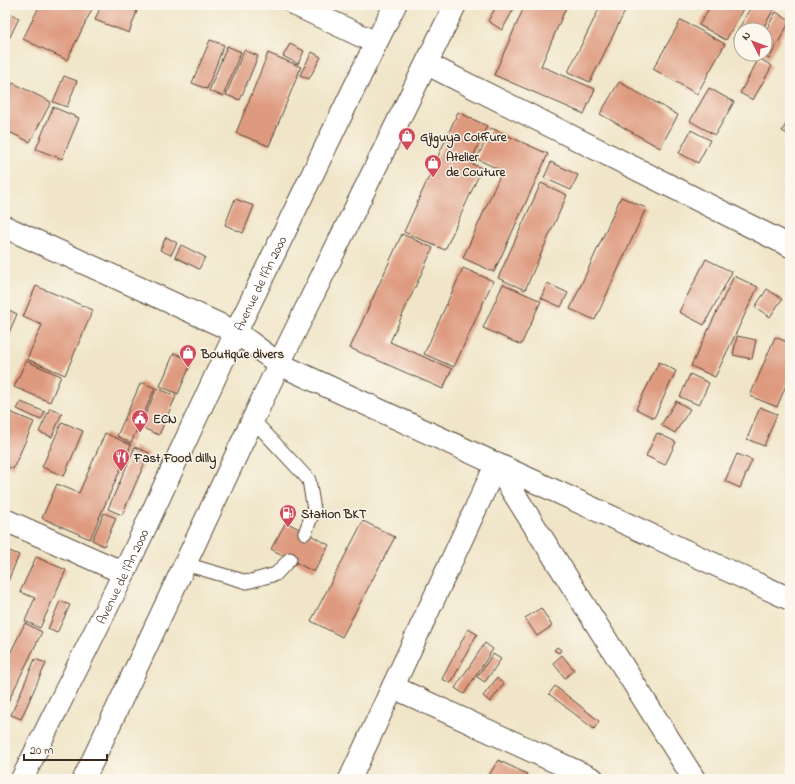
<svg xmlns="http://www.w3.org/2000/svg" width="795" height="784" font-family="'Indie Flower',sans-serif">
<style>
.building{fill:#de9a7f}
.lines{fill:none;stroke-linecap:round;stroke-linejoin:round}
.lane-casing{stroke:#564638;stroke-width:15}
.street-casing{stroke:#564638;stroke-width:24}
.primary-casing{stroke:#564638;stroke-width:24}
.lane{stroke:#fff;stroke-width:13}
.street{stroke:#fff;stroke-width:22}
.primary{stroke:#fff;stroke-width:22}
.labels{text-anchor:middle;stroke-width:3;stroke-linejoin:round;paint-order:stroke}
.poi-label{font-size:13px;font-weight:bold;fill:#3b2a1e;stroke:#fbf7ec;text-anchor:start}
.street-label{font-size:13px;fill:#3b2a1e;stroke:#fbf7ec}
</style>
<rect width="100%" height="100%" fill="#fbf7ec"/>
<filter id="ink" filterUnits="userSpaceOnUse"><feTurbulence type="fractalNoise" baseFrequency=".025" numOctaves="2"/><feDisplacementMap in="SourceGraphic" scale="8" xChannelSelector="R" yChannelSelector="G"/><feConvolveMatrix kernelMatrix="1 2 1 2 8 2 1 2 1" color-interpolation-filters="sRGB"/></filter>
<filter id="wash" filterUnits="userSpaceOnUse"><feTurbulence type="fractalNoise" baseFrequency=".012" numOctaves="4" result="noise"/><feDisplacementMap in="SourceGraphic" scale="16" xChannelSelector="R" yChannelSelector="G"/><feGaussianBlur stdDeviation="0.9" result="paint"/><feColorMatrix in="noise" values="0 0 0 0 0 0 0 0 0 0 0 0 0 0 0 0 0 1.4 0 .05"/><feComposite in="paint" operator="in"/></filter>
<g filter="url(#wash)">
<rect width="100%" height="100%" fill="#f0e5c8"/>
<g id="blocks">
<!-- building -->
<g class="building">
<polygon points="40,5 94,5 67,60 23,39"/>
<polygon points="101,5 122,5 137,11 129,33 95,20"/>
<polygon points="497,5 516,5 502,30 488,21"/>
<polygon points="525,5 567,5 541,66 595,89 584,114 494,75"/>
<polygon points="601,5 628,5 590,82 568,72"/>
<polygon points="711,5 745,5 726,40 699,25"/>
<polygon points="752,5 776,5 762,30 741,30 741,44 733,39"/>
<polygon points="5,11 19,18 9,39 5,37"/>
<polygon points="776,12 790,21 769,59 761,54 765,54 765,32"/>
<polygon points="681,20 725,44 697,94 653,69"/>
<polygon points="210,40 224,45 207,89 192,83"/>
<polygon points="290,44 304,51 298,64 283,56"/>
<polygon points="227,46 241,52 223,96 209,91"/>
<polygon points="244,50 258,56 240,100 226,95"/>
<polygon points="312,52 321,57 309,79 300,75"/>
<polygon points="268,53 301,67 269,146 236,133"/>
<polygon points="759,58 772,66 753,100 740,93"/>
<polygon points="64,76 77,81 67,107 53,102"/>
<polygon points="619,82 678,115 660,148 600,114"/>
<polygon points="13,83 51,102 30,142 5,130 5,98"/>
<polygon points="709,88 734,102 715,135 690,121"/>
<polygon points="53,107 79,118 62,159 36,149"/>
<polygon points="458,112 487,126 470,163 482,168 445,250 404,232"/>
<polygon points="790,117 790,135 782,131"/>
<polygon points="491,128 548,154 494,272 463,258 502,171 477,159"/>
<polygon points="691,130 710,140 698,163 679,153"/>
<polygon points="551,162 578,175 571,190 544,178"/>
<polygon points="541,183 567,195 525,290 498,278"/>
<polygon points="621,197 646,208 595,320 570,309"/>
<polygon points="235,199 254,206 243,233 225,225"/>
<polygon points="402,234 433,248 390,342 452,369 443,389 350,348"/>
<polygon points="166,237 177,243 171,255 160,250"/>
<polygon points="181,245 205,257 199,269 175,257"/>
<polygon points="706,259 732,272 704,325 679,312"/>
<polygon points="463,268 493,281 454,367 424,354"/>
<polygon points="734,276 758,287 715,377 691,366"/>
<polygon points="547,283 568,293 561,307 541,298"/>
<polygon points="503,284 541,301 521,345 483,328"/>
<polygon points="36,286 93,310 65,375 27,359 42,325 23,317"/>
<polygon points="767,289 782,299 770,317 755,307"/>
<polygon points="5,308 17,314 5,342"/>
<polygon points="737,336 756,340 752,359 733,355"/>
<polygon points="775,337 790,343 790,376 777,407 750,396"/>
<polygon points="174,353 192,361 178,394 160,386"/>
<polygon points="26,361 61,376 50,402 14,387"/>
<polygon points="659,362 676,371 654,418 636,409"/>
<polygon points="690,374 709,383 699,405 680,397"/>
<polygon points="141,382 155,388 131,443 117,436"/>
<polygon points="157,388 176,396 159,435 140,427"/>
<polygon points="676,401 690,409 675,433 661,425"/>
<polygon points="21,402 45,412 41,420 17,409"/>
<polygon points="760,407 777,414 764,446 747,439"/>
<polygon points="50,408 62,413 52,437 39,432"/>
<polygon points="5,410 34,422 13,469 5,465"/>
<polygon points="62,422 83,431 64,476 42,467"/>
<polygon points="105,433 131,445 90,539 42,518 57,484 79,493"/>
<polygon points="657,433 676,442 665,465 646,456"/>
<polygon points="135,447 149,453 122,515 108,509"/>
<polygon points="737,454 752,460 740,488 725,481"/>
<polygon points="104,513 116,518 104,546 92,540"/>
<polygon points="363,521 395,537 342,637 311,621"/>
<polygon points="286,522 329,545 314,572 271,549"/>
<polygon points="5,549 19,555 5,588"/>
<polygon points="36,557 66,570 40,628 25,621 35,598 20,592"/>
<polygon points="60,601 70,605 57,633 48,629"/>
<polygon points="541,608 552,626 537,636 525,618"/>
<polygon points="25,623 42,632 5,708 5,664"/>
<polygon points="468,629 477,634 451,683 442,679"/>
<polygon points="485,643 493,649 464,694 455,688"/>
<polygon points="557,647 561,650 559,653 554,650"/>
<polygon points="493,654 501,659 485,682 477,677"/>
<polygon points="562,655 574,670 565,678 553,663"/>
<polygon points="35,659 46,663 21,719 11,715"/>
<polygon points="497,678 504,684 490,702 483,696"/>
<polygon points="555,686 599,721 594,729 549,694"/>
<polygon points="498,760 527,774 524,779 487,779"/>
</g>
</g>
</g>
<g filter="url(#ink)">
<use href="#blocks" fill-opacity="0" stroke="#564638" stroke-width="1"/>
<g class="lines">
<!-- lane casing -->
<g class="lane-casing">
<g id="lane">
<polyline points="253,420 309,480 314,510 305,533"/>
<polyline points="185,564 247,582 276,574 290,559"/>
</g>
</g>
<!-- street casing -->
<g class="street-casing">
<g id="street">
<polyline points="296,5 376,43"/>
<polyline points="427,64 790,246"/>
<polyline points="5,227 236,332 279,364 790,599"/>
<polyline points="496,465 694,779"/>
<polyline points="5,520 124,573"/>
<polyline points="393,687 593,779"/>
<polyline points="350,779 496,465"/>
</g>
</g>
<!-- primary casing -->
<g class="primary-casing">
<g id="primary">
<path id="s1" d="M22,779l102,-206 112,-241 140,-289 19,-38"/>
<polyline points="84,779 279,364 455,5"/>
</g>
</g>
<!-- lane -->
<use href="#lane" class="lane"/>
<!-- street -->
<use href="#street" class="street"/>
<!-- primary -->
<use href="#primary" class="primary"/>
</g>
</g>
<!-- icons -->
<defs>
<g id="shop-pin" transform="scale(0.9)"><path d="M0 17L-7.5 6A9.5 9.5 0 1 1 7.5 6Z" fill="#d1495b" stroke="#fbf7ec"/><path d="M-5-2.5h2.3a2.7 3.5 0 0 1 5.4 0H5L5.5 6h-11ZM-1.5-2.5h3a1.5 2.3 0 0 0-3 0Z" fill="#fff"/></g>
<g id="civic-pin" transform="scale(0.9)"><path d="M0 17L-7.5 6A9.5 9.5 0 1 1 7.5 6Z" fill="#d1495b" stroke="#fbf7ec"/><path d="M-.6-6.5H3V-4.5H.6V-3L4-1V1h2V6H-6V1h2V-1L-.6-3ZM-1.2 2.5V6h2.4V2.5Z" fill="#fff"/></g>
<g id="restaurant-pin" transform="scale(0.9)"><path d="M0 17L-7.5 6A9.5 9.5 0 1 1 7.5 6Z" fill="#d1495b" stroke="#fbf7ec"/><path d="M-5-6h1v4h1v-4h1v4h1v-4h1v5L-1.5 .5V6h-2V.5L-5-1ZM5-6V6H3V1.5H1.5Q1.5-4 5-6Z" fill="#fff"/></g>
<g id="fuel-pin" transform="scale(0.9)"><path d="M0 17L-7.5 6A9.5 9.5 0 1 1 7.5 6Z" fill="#d1495b" stroke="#fbf7ec"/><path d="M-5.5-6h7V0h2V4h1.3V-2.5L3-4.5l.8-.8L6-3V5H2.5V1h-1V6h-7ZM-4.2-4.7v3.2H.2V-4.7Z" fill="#fff"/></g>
</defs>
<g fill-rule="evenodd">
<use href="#shop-pin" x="407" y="136"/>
<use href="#shop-pin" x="433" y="163"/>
<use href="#shop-pin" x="188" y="353"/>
<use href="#civic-pin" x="140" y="418"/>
<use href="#restaurant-pin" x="121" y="457"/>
<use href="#fuel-pin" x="288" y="513"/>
</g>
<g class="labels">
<!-- poi labels -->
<g class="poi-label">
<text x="420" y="141">Gjiguya Coiffure</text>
<text x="446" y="161">Atelier<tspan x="446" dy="15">de Couture</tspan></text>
<text x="201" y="358">Boutique divers</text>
<text x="153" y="423">ECN</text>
<text x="134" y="462">Fast Food dilly</text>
<text x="301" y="518">Station BKT</text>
</g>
<!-- street labels -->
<g class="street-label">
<text dy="5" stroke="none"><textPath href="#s1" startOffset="550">Avenue de l'An 2000</textPath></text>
<text dy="5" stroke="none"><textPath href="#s1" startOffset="226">Avenue de l'An 2000</textPath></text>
</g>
</g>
<!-- margin -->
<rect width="795" height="784" fill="none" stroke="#fbf7ec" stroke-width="20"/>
<!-- north arrow -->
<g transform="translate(753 42) rotate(312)"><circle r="19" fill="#fbf7ec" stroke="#aea59a"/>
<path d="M0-3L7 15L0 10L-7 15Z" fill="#d1495b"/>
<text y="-6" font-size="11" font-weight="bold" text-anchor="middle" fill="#3b2a1e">N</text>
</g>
<!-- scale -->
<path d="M24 754v6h83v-6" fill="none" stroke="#3b2a1e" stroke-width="2"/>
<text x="30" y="754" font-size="12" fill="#3b2a1e" stroke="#fbf7ec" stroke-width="3" paint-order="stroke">20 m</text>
</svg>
